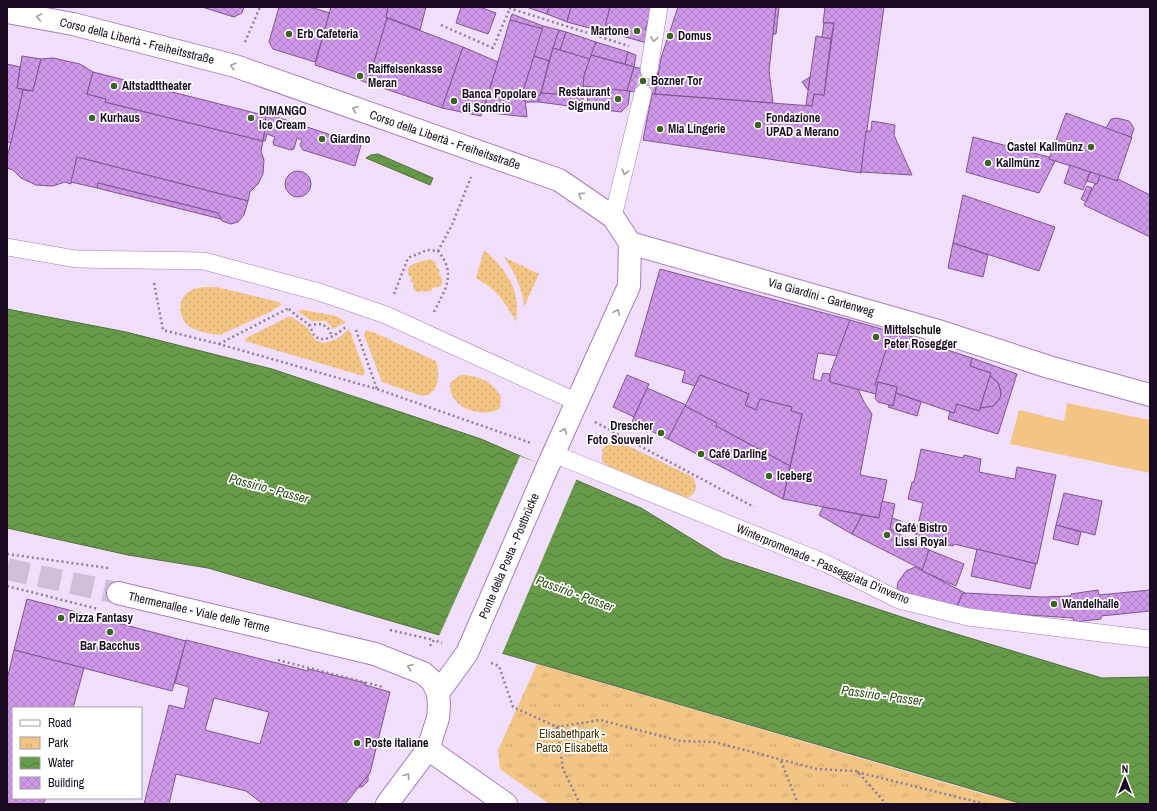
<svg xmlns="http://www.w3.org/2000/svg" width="1157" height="811" font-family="'Archivo Narrow',sans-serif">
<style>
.grass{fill:url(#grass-dots)}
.park{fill:url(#park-tufts)}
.pitch{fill:#f3c585}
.water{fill:url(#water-waves);stroke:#516f3d}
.pier{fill:#f1defa}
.building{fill:url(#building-cross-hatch);stroke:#7f5591;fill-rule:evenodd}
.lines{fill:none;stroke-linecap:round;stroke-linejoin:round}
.pedestrian-tunnel{stroke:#d1bed9;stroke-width:17;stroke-dasharray:17 8;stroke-linecap:butt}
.primary-tunnel{stroke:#d1bed9;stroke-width:22;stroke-dasharray:22 11;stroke-linecap:butt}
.pedestrian-casing{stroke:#a97dbd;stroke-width:18}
.minor-casing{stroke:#a97dbd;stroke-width:24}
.primary-casing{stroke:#a97dbd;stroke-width:24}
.path{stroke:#8f7d97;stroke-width:2.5;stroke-dasharray:2 3;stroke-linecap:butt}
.pedestrian{stroke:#fff;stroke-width:17}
.minor{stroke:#fff;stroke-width:22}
.primary{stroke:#fff;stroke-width:22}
.oneway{stroke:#a39da6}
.poi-dot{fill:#3c6420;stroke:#fff;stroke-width:1.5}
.labels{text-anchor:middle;stroke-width:3.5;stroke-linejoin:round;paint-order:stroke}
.poi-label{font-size:12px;font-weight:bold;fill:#1a0921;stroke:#fff;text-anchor:start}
.street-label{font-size:12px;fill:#1a0921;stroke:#fff}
.park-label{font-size:12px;fill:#432c04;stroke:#fff}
.water-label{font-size:13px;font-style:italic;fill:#284a0f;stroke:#fff}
</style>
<defs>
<pattern id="grass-dots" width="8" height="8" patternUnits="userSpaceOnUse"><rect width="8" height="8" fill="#f3c585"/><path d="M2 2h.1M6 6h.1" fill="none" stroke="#d0a873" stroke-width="1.8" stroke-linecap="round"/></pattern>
<pattern id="park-tufts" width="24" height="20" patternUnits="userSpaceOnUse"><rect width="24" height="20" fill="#f3c585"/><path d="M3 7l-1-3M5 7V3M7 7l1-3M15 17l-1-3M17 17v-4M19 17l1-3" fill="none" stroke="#d0a873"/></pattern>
<pattern id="water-waves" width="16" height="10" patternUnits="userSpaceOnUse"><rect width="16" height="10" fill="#689b49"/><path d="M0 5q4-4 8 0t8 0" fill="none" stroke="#557d3c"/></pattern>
<pattern id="building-cross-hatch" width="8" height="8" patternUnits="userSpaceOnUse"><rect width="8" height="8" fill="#cf97e8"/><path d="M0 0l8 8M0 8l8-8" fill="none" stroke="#b181c7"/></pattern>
</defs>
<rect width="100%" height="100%" fill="#f1defa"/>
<!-- grass -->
<g class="grass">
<path d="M484,250c23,21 37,39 32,72 -12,-22 -18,-31 -40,-44z"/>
<path d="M504,257l35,17 -15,33c-1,-19 -10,-35 -20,-50z"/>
<path d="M430,259l6,3 1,6 3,2 -1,4c3,4 4,7 2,12l-8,2 -2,3 -14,1 -3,-2 -1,-7 -3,-2 2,-3 -4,-3v-7l5,-4z"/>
<path d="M204,287h12l59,14 6,2v2l-9,6 -52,24c-9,-1 -20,-3 -28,-7 -15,-8 -16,-31 0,-38 3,-2 8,-2 12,-3z"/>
<polygon points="304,310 336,316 346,322 333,329 326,321 312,321 297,311"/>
<polygon points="290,316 307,327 316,341 324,343 337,339 349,329 363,367 365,373 363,376 245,341 246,338"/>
<path d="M366,330l9,3 61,28c4,12 4,34 -14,35l-40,-14 -18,-47z"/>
<path d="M460,375c18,0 32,6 41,22l-1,11c-10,9 -35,4 -44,-7 -5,-5 -6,-12 -6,-18z"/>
<path d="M614,441l6,1 73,35c6,10 3,18 -8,22l-77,-33 -6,-4v-12l5,-6z"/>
</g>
<!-- park -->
<polygon class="park" points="537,664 980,793 1023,804 549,804 500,769 498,750"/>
<!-- pitch -->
<polygon class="pitch" points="1067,403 1150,420 1150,473 1010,444 1019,410 1064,421"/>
<!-- water -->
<g class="water">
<polygon points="378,154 433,178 430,185 366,158 371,155"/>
<polygon points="7,309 126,332 272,369 481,439 641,508 723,558 920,623 1102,678 1150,677 1150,804 1023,804 208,568 128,555 7,528"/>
</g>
<!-- pier -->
<polygon class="pier" points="520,456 577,478 502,654 439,636"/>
<!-- building -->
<g class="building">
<polygon points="202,7 244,7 242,13 234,17"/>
<polygon points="279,7 310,7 330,13 315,62 273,49 269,42"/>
<polygon points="331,7 388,7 386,17 387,18 368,83 315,65"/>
<polygon points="388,7 426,7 420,30 386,17"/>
<polygon points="461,7 480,7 496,13 488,34 456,23"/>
<polygon points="526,7 549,7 547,14"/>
<polygon points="549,7 571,7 567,22 547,14"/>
<polygon points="571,7 610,7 604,32 567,22"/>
<polygon points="610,7 653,7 645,30 649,31 647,43 604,31"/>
<polygon points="678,7 776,7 769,71 773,103 655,94 661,58"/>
<polygon points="776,7 779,7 776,34 773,34"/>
<polygon points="825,7 884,7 861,173 643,140 652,94 812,106 814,94 824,95 834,23 823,23"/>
<polygon points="512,14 543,26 543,29 510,20"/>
<polygon points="387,18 463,47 442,108 368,83"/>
<polygon points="510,20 543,29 524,88 527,117 483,112"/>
<polygon points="824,23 834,23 831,39 822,37"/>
<polygon points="543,26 559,30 549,61 534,56"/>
<polygon points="559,30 566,32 560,50 553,48"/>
<polygon points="566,32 596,42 590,60 560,50"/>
<polygon points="816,36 831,39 824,95 814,94 812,106 806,105"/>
<polygon points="596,42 628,52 625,64 591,55"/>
<polygon points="463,47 498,62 481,116 442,108"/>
<polygon points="553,48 590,59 584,76 583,96 541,93"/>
<polygon points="628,52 636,55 634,67 625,64"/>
<polygon points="591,55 634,67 627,91 583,86 584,76"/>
<polygon points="22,56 41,59 33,91 17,88"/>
<polygon points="534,56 549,61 540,96 525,98 524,88"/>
<polygon points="53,58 80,64 93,72 87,94 106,99 105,102 263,141 261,151 264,160 263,174 258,184 250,192 248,201 77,157 71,184 65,182 53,186 36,185 21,178 13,170 7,168 7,158 23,90 33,91 41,59"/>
<polygon points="7,64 20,67 17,88 23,90 11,143 7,142"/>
<polygon points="634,67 658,72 655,94 627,91"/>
<polygon points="93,72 267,116 263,141 105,102 106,99 87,94"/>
<polygon points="810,77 808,90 802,82"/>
<polygon points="587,87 630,91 628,105 621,112 588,108"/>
<polygon points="541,93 583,96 584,108 539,102 537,96 540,96"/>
<polygon points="537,96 539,102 525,102 525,98"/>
<polygon points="265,113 361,145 355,166 303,150 300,145 302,140 297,138 294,149 291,150 274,145 273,142 275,137 267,134 265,141 263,141 266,124"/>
<polygon points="1066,113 1132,137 1117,181 1049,159"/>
<polygon points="1117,118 1129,121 1132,125 1134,129 1131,137 1106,128 1111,119"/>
<polygon points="872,121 895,125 894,135 912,175 861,172 866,131 871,131"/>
<polygon points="973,137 1049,157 1049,159 1055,161 1039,193 966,172"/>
<polygon points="77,157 248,201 244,215 238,222 231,224 222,221 218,213 98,183 97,188 71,182"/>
<polygon points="1070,165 1090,172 1083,190 1064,183"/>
<circle cx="298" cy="184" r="13"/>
<polygon points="1090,172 1100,175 1097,184 1087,181"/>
<polygon points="1100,175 1117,181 1118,179 1150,195 1150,237 1084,205 1095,184 1097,184"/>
<polygon points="98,183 218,213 221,219 97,188"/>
<polygon points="1087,186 1092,188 1086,202 1081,199"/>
<polygon points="963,195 1055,227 1039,271 953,243"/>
<polygon points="953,243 988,255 983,277 948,268"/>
<polygon points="660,269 850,320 838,356 818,353 813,379 821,381 823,373 830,374 830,382 858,389 864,402 872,414 860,475 887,480 879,518 783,499 802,414 791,411 792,407 760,399 756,410 745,405 749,394 700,375 695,386 682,382 685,371 635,356"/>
<polygon points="850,320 892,332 875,385 878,386 876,394 830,382 830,374"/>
<polygon points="892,331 913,337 912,341 931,347 932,345 972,358 970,366 991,373 979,411 957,404 954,413 896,393 897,387 878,382 878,386 875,385"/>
<polygon points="972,358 1017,374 998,434 948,419 950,412 954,413 957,404 979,411 980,408 993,406 1000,398 1001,392 998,383 990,376 991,373 970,366"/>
<polygon points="627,375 649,384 634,417 613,407"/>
<polygon points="700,375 749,394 745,405 756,410 760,399 792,407 791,411 802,414 790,466 716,426 717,423 685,406"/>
<polygon points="990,376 998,383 1001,392 1000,398 993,406 980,408"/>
<polygon points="878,382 897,387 893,406 878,402 875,398"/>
<polygon points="647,388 686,405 668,439 632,422"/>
<polygon points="896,393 921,402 917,416 888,407 889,405 893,406"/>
<polygon points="685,406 717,423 716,426 790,466 783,499 668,439"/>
<polygon points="921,449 963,458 964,455 981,459 979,472 1015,479 1017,467 1056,475 1037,564 954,544 953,546 915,538 923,503 908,499 912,482 914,482"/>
<polygon points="1064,493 1102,501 1095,535 1056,525"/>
<polygon points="882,501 895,504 890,529 929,550 923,570 852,534 862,515 879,518"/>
<polygon points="823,507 862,515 852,534 819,515"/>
<polygon points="892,518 901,521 898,534 890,529"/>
<polygon points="1056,525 1081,532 1078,545 1053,539"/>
<polygon points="977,549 1036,564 1030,589 971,576"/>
<polygon points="929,550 964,564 956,586 922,571"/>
<polygon points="915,567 965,593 962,594 956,610 896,596 898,582 906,571"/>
<polygon points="1098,590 1099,595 1150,590 1150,611 1101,616 1101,619 1074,622 1073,618 956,610 962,594 965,593 1042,597 1071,596 1071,594"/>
<polygon points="27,599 186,641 172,691 14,650"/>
<path d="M186,640l122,31v-2l58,14 -1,2 25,7 -20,81 -25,31h-82l-17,-13 -70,-17 -7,30h-25l25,-99 15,4 5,-22 -14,-4zM214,698l55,14 -9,32 -55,-14z"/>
<polygon points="14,650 84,668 73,708 13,708 13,798 46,798 43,804 7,804 7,680"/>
<polygon points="368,775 368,781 362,787 359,787"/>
</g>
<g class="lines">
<!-- pedestrian-tunnel -->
<polyline class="pedestrian-tunnel" points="643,93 649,70"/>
<!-- primary-tunnel -->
<polyline class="primary-tunnel" points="7,569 118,593"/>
<!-- pedestrian casing -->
<g class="pedestrian-casing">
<g id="pedestrian">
<polyline points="649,70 659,7"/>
<polyline points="613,217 643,93"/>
<polyline points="7,247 76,259 204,261 319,292 386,315 577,402"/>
<polyline points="554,454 825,563 899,600 968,617 1150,639"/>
</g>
</g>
<!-- minor casing -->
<g class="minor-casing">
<g id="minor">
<polyline points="7,12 73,24 235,66 559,180 613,217 630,243 629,286 548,466 467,653 438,693"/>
<polyline points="630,243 935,330 1049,367 1150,395"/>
</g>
</g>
<!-- primary casing -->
<g class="primary-casing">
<g id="primary">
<polyline points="118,593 375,654 423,673 432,681 438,693 439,705 438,718 428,749 387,804"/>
<polyline points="428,749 506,804"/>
</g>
</g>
<!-- path -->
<g class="path">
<polyline points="509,8 629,46"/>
<polyline points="441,25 493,48 510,8"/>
<polyline points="245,42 260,7"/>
<polyline points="154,283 163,330 219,344 377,389 531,443"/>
<polyline points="394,294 408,258 427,250 438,251 452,225 471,177"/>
<path d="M289,309c6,6 13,10 19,15 3,3 4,8 6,11 10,11 25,-3 33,-9"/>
<path d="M434,312c11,-23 23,-38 4,-61"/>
<polyline points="309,325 322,324 328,328 332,336"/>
<polyline points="356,330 377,389"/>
<polyline points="219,344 289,308"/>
<polyline points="595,422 754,507"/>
<polyline points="7,554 108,568"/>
<polyline points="7,586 98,609"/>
<polyline points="390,630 434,640"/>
<polyline points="430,646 434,640 442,643"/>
<polyline points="278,660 383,687"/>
<polyline points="491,663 499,666 513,707 557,727 600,720 680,741 714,742 817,769 857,771 886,804"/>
<polyline points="557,727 563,769 580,804"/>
<polyline points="781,761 798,804"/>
<polyline points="857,772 985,804"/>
</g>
<!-- pedestrian -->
<use href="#pedestrian" class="pedestrian"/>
<!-- minor -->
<use href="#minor" class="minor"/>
<!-- primary -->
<use href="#primary" class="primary"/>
</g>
<!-- one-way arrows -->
<defs><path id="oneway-chevron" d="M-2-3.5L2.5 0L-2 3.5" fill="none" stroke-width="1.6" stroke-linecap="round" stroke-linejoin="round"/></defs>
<g class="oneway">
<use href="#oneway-chevron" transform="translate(39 17) rotate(-170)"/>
<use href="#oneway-chevron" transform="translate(654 39) rotate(98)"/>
<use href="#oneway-chevron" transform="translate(233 66) rotate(-164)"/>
<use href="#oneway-chevron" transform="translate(355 109) rotate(-160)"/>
<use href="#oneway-chevron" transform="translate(625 172) rotate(105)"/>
<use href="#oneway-chevron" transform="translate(581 195) rotate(-146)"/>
<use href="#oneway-chevron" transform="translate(617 312) rotate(-66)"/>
<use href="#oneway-chevron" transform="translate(564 431) rotate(-66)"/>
<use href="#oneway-chevron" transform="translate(410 667) rotate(-159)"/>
<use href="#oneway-chevron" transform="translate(407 776) rotate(-53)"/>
</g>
<!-- markers -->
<g class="poi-dot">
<circle cx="637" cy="31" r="4"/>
<circle cx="289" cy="34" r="4"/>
<circle cx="670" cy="36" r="4"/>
<circle cx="360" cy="76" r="4"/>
<circle cx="643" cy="81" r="4"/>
<circle cx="114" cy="86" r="4"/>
<circle cx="618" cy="99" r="4"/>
<circle cx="454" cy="101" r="4"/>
<circle cx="92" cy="118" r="4"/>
<circle cx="251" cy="118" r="4"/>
<circle cx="758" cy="125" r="4"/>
<circle cx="660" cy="129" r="4"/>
<circle cx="322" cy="139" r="4"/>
<circle cx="1091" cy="147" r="4"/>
<circle cx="988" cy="163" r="4"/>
<circle cx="876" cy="337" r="4"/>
<circle cx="661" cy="433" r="4"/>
<circle cx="701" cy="454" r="4"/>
<circle cx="769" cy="476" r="4"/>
<circle cx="887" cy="535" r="4"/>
<circle cx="1054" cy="604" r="4"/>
<circle cx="61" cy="618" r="4"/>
<circle cx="110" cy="632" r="4"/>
<circle cx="357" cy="743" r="4"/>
</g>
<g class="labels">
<!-- poi labels -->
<g class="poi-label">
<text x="629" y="35" text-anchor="end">Martone</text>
<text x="297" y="38">Erb Cafeteria</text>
<text x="678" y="40">Domus</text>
<text x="368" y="73">Raiffeisenkasse<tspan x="368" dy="14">Meran</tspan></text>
<text x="651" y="85">Bozner Tor</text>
<text x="122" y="90">Altstadttheater</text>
<text x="610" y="96" text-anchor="end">Restaurant<tspan x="610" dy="14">Sigmund</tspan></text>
<text x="462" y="98">Banca Popolare<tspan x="462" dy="14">di Sondrio</tspan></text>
<text x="259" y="115">DIMANGO<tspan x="259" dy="14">Ice Cream</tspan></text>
<text x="100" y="122">Kurhaus</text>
<text x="766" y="122">Fondazione<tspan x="766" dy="14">UPAD a Merano</tspan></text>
<text x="668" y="133">Mia Lingerie</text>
<text x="330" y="143">Giardino</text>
<text x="1083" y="151" text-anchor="end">Castel Kallmünz</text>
<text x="996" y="167">Kallmünz</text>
<text x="884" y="334">Mittelschule<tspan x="884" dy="14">Peter Rosegger</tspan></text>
<text x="653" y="430" text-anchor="end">Drescher<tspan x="653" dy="14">Foto Souvenir</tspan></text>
<text x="709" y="458">Café Darling</text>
<text x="777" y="480">Iceberg</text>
<text x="895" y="532">Café Bistro<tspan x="895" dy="14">Lissi Royal</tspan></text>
<text x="1062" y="608">Wandelhalle</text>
<text x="69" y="622">Pizza Fantasy</text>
<text x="110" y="650" text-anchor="middle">Bar Bacchus</text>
<text x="365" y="747">Poste italiane</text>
</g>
<!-- street labels -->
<g class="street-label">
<text transform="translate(137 41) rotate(14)" y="4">Corso della Libertà - Freiheitsstraße</text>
<text transform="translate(445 140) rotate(19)" y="4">Corso della Libertà - Freiheitsstraße</text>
<text transform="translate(821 297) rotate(16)" y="4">Via Giardini - Gartenweg</text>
<text transform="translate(509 556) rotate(-67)" y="4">Ponte della Posta - Postbrücke</text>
<text transform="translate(823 564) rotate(23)" y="4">Winterpromenade - Passeggiata D'inverno</text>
<text transform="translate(199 612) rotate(13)" y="4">Thermenallee - Viale delle Terme</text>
</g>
<!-- park labels -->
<g class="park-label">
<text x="572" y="738">Elisabethpark -<tspan x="572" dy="14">Parco Elisabetta</tspan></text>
</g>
<!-- water labels -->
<g class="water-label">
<text transform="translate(269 488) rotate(15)" y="5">Passirio - Passer</text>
<text transform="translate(575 593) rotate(20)" y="5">Passirio - Passer</text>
<text transform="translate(882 695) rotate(8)" y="5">Passirio - Passer</text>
</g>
</g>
<!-- border -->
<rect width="1157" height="811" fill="none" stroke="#1a0921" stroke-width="16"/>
<!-- legend -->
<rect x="12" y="707" width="130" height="92" fill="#ffffff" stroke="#a39da6"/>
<rect x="20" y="720" width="20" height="6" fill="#ffffff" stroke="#a39da6"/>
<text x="48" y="727" font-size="12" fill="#1a0921">Road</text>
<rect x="20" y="737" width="20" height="12" fill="url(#park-tufts)" stroke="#a39da6"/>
<text x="48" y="747" font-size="12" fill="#1a0921">Park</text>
<rect x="20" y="757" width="20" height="12" fill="url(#water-waves)" stroke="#a39da6"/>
<text x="48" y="767" font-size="12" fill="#1a0921">Water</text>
<rect x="20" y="777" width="20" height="12" fill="url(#building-cross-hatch)" stroke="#a39da6"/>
<text x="48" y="787" font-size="12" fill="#1a0921">Building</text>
<!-- north arrow -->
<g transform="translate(1125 779)" stroke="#ffffff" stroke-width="3" paint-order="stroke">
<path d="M0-3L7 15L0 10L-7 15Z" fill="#1a0921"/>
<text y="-6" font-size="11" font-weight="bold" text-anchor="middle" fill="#1a0921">N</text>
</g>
</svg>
